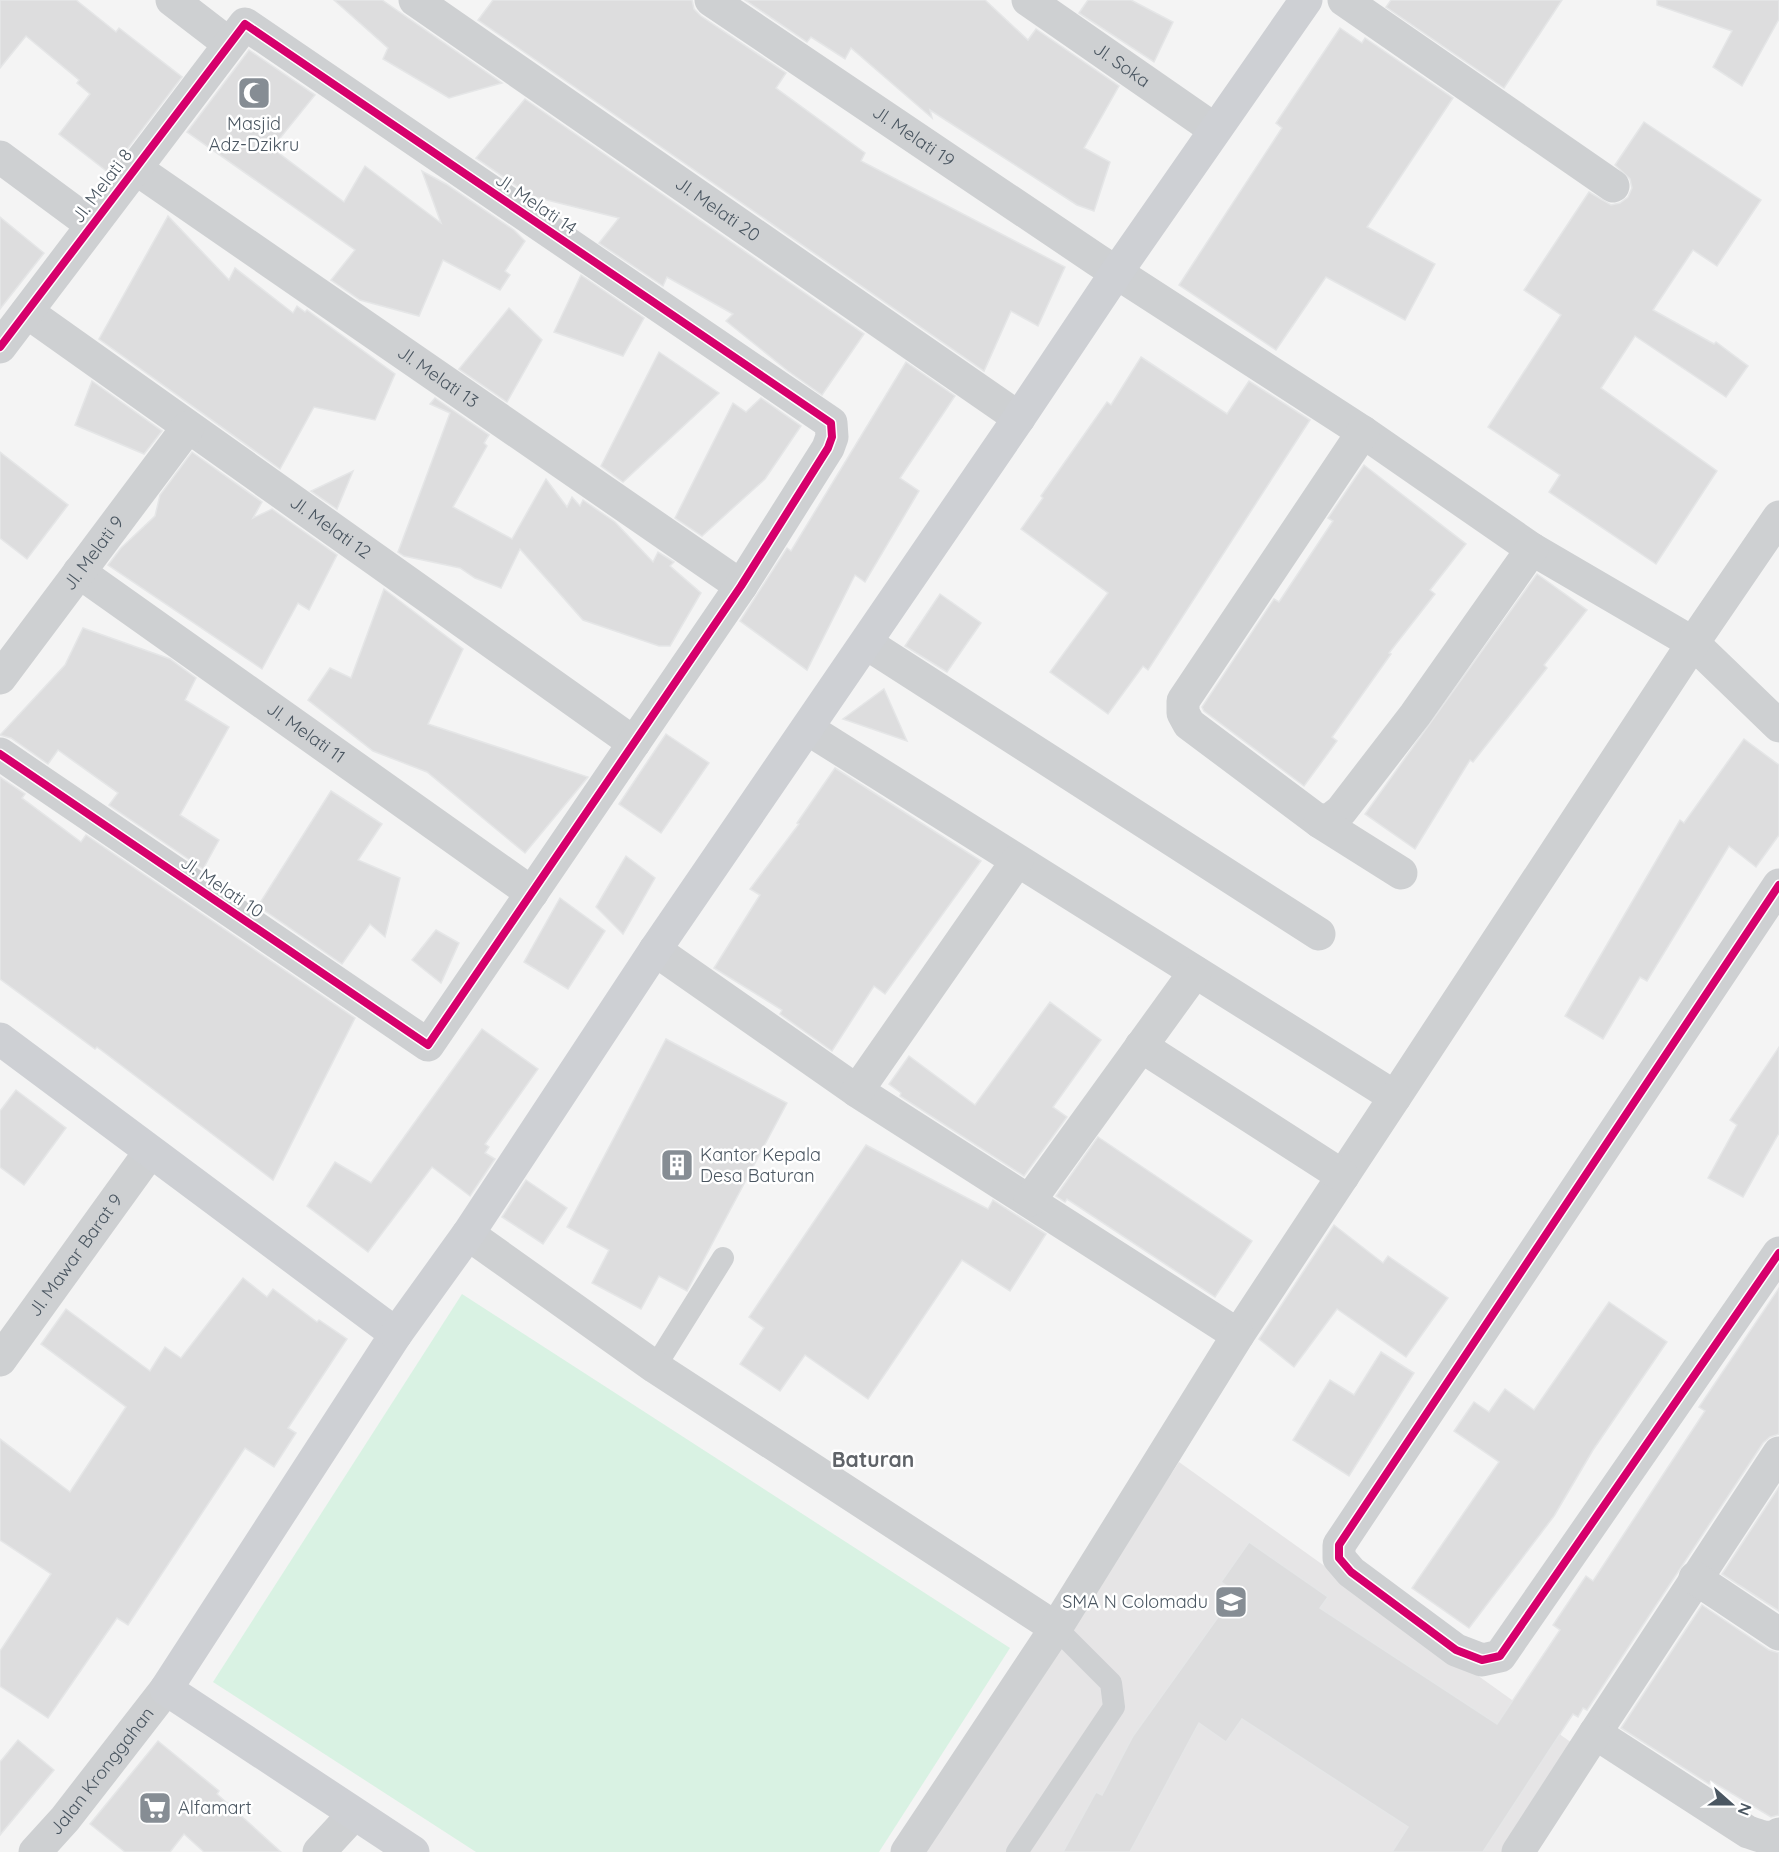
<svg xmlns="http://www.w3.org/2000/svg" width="1779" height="1852" font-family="Quicksand,sans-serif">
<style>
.education{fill:#e6e5e6}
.green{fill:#d9f2e3}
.building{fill:#ddddde;stroke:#e5e6e7;stroke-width:1.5}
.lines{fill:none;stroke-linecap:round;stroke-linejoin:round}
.lane{stroke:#ced0d2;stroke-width:22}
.street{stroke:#ced0d2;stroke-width:33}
.secondary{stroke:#ced0d4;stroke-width:33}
.cycleway-casing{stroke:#fff;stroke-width:11}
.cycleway{stroke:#d6006c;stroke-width:8}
.labels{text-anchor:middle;stroke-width:5;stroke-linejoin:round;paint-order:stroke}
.street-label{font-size:18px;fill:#4a5661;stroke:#fff}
.poi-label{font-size:18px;fill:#4a5661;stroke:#fff;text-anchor:start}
.quarter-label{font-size:21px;font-weight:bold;fill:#5f6368;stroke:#fff}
</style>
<rect width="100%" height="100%" fill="#f4f4f4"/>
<!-- education -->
<polygon class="education" points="1179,1462 1572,1743 1502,1852 922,1852"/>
<!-- green -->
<polygon class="green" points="462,1294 1010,1648 879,1852 476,1852 213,1682"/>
<!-- building -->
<g class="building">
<polygon points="0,0 76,0 116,32 119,28 182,77 109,173 59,134 90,94 77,83 79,80 26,36 0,68"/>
<polygon points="334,0 382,0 502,83 449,98 383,59 388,48"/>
<polygon points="493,0 692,0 694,9 701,16 786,73 776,88 865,153 861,161 1065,267 1038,326 1011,311 984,371 478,20"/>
<polygon points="745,0 985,0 1028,40 1036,29 1119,86 1084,148 1110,162 1094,211 1077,205 930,110 932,118 851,48 845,59 811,37 807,42"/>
<polygon points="1088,0 1131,0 1173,22 1154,62 1079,13"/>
<polygon points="1391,0 1562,0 1504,88 1386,7"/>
<polygon points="1657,0 1779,0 1779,19 1742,86 1713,67 1732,31 1657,5"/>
<polygon points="1340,28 1362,43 1365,38 1453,98 1367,227 1435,264 1405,320 1326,277 1276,350 1179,285 1282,128 1276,123"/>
<polygon points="249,50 315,95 272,148 344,202 365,166 441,223 422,171 446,184 514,230 525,241 505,271 510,275 500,290 443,260 419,316 360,300 331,280 355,250 187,132"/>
<polygon points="525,99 864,334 822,395 788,371 726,321 733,314 667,277 663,286 599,243 619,218 531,196 476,158"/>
<polygon points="1644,122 1761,200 1717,266 1693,250 1653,310 1714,344 1716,342 1748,366 1726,397 1635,336 1601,388 1717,471 1656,564 1549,492 1560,475 1488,427 1561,315 1524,290 1589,192 1611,205 1620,203 1628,197 1632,188 1630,179 1615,165"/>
<polygon points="168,216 229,280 235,268 293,313 297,306 305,312 307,310 395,374 375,420 314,407 280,469 99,339"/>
<polygon points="0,217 44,253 0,309"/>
<polygon points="581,275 644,318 623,356 554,332"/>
<polygon points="509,308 542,340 507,402 459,369"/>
<polygon points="659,352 719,393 623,482 601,466"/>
<polygon points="1141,357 1227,414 1249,381 1310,420 1148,670 1143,666 1108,714 1050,672 1108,593 1021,529 1043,498 1041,496 1107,402 1111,405"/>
<polygon points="906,362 955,396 900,478 919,491 865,582 855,575 807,670 740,621 787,548 791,551"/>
<polygon points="92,381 162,431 144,454 75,425"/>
<polygon points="435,398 489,435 484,443 487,446 453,507 512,539 546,479 567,507 572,497 580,506 583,500 615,522 653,562 658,552 674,562 670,566 701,593 670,646 659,646 583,620 520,549 501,588 475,578 460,568 404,556 398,552 450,413 430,404"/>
<polygon points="761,398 801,426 765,479 702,536 675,518 733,403 746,412"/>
<polygon points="0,452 68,505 27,559 0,538"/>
<polygon points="192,452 262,502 253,518 272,509 337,555 309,610 298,603 262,669 108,565 121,548 155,516 160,495"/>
<polygon points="1364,465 1466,544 1430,590 1435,594 1389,653 1391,654 1332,737 1337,741 1304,786 1204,711 1202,707 1274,599 1279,602 1333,521 1328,518"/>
<polygon points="353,471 337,509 311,491"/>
<polygon points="1537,574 1587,610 1544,665 1547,668 1473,762 1470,760 1415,849 1365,814"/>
<polygon points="384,589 463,649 428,724 588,777 525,853 427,772 373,751 308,700 330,668 351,678"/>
<polygon points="940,594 981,623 947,672 905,646"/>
<polygon points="83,628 170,659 196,678 185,700 229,727 180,815 219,840 203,869 109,805 118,793 58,750 48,764 11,738 0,735 65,665"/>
<polygon points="884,689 907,741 843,719"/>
<polygon points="666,734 709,763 661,833 619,804"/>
<polygon points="1744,739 1779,765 1779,835 1756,867 1729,846 1647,981 1640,977 1603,1039 1565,1016 1680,820 1684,823"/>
<polygon points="835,768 981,861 885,994 874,986 832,1051 780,1014 782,1010 714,968 760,895 750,889 799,824 797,823"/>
<polygon points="0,777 25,794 22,798 81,842 86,835 355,1018 273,1180 97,1047 95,1049 0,979"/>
<polygon points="331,791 382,824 358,860 400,878 385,937 370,924 342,964 258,906"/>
<polygon points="626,856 655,878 623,934 596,907"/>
<polygon points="560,898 605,931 568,989 524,962"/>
<polygon points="436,930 459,943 441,983 412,960"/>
<polygon points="1050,1002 1101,1040 1053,1107 1067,1117 1024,1176 900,1096 901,1093 889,1084 909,1056 975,1105"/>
<polygon points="482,1029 538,1069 485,1144 489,1147 485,1153 495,1159 470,1196 432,1167 368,1252 307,1206 335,1162 371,1183"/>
<polygon points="666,1039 787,1103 687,1291 659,1276 641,1309 592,1283 609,1250 567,1227"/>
<polygon points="1779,1047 1779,1133 1743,1197 1708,1178 1737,1125 1730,1120"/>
<polygon points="16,1090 66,1128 24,1185 0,1167 0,1111"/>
<polygon points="1098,1137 1252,1241 1215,1297 1067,1199 1065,1202 1056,1196"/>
<polygon points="866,1145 988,1209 993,1200 1046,1234 1010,1291 962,1260 868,1399 805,1355 780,1391 740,1364 764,1328 749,1317"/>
<polygon points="526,1180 567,1208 543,1244 502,1217"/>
<polygon points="1334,1225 1383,1263 1388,1256 1448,1298 1406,1357 1337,1309 1294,1367 1259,1339"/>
<polygon points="243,1278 267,1297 273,1289 317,1322 319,1320 347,1339 288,1428 296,1433 274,1467 245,1448 128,1625 117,1618 48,1718 0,1686 0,1651 51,1574 0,1540 0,1439 70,1492 126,1407 41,1344 66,1309 150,1371 165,1347 181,1358"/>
<polygon points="1779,1288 1779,1434 1770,1437 1763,1443 1587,1710 1583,1708 1578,1717 1573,1714 1483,1852 1392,1852 1408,1827 1242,1719 1226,1742 1199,1723 1130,1852 1063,1852 1096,1792 1102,1795 1133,1736 1236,1592 1221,1582 1249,1542 1328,1597 1320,1608 1497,1724 1560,1630 1553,1625 1586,1576 1593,1581 1705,1411 1699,1407"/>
<polygon points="1609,1302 1667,1342 1593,1450 1554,1516 1469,1628 1412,1588 1499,1462 1454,1431 1474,1402 1489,1412 1505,1389 1534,1410"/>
<polygon points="1381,1352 1414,1373 1349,1476 1293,1440 1330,1380 1354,1395"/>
<polygon points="1779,1487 1779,1611 1722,1574"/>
<polygon points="1702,1605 1769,1650 1779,1653 1779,1815 1771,1817 1711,1781 1709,1784 1621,1728"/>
<polygon points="18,1740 54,1770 0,1835 0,1762"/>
<polygon points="158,1741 219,1791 217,1794 281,1852 204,1852 184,1834 170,1852 125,1852 90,1824"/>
</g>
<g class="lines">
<!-- lane -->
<g class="lane">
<polyline points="655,1367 723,1258"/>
<polyline points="1017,1852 1114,1707 1111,1683 1056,1628"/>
</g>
<!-- street -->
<g class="street">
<polyline points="172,0 228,43"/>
<path id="s1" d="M415,0l604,418"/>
<path id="s2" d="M711,0l386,260 266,172 169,117 161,94 86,83"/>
<path id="s3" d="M1028,0l186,129"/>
<polyline points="1344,0 1613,186"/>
<polyline points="0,157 92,225"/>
<path id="s4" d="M135,168l606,418"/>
<path id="s5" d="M27,312l607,431"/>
<polyline points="0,347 245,24 831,423 832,437 828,448 741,586 428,1045 0,754"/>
<polyline points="1363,432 1183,701 1183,713 1189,724 1320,822 1332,818 1341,811 1415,715 1532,549"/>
<path id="s6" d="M79,572l453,321"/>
<polyline points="866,643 1319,934"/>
<path id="s7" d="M0,678l188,-251"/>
<polyline points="808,729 1395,1097 1693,643 1779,517"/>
<polyline points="1320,822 1401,873"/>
<polyline points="1779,885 1339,1545 1339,1558 1351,1572 1456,1650 1482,1660 1500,1656 1779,1253"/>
<polyline points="655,950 857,1091 1238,1335 1395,1097"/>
<polyline points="1141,1046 1343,1176"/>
<polyline points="857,1091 1017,861"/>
<polyline points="1030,1200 1195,972"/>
<polyline points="468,1234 655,1367 1056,1628"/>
<path id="s8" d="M0,1360l150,-208"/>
<path d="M1779,1453l-184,280 153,99c10,3 21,9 31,2"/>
<polyline points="1695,1578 1779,1634"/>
<path id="s9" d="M35,1852l30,-33 101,-130"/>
<polyline points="319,1852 354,1814"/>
<polyline points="907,1852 1056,1628 1238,1335"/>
<polyline points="1518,1852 1595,1733"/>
</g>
<!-- secondary -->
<g class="secondary">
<polyline points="0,1039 396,1334 166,1689 413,1852"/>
<polyline points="396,1334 468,1234 655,950 1019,418 1116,273 1306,0"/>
</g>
<!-- cycleway casing -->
<g class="cycleway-casing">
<g id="cycleway">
<polyline points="0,347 245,24 831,423 832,437 828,448 741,586 428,1045 0,754"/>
<polyline points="1779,885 1339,1545 1339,1558 1351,1572 1456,1650 1482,1660 1500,1656 1779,1253"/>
</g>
</g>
<!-- cycleway -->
<use href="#cycleway" class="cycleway"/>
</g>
<!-- icons -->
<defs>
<g id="mosque-square" transform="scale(1.725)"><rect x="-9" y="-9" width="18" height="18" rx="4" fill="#868d94" stroke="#fff"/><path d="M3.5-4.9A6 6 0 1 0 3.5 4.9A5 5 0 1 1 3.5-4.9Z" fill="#fff"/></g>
<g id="building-square" transform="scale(1.725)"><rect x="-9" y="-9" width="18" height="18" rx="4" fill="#868d94" stroke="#fff"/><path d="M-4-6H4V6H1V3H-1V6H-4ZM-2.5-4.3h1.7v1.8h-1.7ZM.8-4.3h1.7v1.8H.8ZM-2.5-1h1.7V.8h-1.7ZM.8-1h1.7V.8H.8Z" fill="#fff"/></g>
<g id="school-square" transform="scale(1.725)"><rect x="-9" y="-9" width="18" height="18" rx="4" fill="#868d94" stroke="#fff"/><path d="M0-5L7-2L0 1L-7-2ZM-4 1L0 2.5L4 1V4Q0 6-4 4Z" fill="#fff"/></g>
<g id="supermarket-square" transform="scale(1.725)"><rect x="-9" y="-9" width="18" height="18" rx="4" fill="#868d94" stroke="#fff"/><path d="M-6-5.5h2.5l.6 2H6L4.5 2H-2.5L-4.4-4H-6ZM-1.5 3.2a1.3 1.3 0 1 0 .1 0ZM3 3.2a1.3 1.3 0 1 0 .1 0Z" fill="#fff"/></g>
</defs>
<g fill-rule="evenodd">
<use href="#mosque-square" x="254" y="93"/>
<use href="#building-square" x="677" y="1165"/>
<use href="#school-square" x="1231" y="1602"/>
<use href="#supermarket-square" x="155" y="1808"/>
</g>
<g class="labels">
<!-- street labels -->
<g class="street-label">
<text dy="6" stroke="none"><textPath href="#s3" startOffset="114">Jl. Soka</textPath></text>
<text dy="6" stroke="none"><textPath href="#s2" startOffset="244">Jl. Melati 19</textPath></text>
<text transform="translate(102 186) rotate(-53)" y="6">Jl. Melati 8</text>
<text transform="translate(536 204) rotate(34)" y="6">Jl. Melati 14</text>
<text dy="6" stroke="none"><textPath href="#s1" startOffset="368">Jl. Melati 20</textPath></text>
<text dy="6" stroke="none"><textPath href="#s4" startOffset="368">Jl. Melati 13</textPath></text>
<text dy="6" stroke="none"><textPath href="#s5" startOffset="372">Jl. Melati 12</textPath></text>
<text dy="6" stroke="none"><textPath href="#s7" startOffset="156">Jl. Melati 9</textPath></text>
<text dy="6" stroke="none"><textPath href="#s6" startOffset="278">Jl. Melati 11</textPath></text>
<text transform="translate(222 887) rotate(34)" y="6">Jl. Melati 10</text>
<text dy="6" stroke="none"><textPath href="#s8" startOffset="129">Jl. Mawar Barat 9</textPath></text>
<text dy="6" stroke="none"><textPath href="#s9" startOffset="105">Jalan Kronggahan</textPath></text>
</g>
<!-- poi labels -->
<g class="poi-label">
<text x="254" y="130" text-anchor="middle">Masjid<tspan x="254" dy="21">Adz-Dzikru</tspan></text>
<text x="700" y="1161">Kantor Kepala<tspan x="700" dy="21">Desa Baturan</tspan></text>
<text x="1208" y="1608" text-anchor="end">SMA N Colomadu</text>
<text x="178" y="1814">Alfamart</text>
</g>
<!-- quarter labels -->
<g class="quarter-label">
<text x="873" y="1467">Baturan</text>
</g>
</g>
<!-- north arrow -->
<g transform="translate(1731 1804) rotate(111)" stroke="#ffffff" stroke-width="4.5" paint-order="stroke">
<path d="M0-4.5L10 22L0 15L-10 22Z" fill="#4a5661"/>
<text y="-9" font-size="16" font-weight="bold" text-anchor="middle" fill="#4a5661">N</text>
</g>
</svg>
